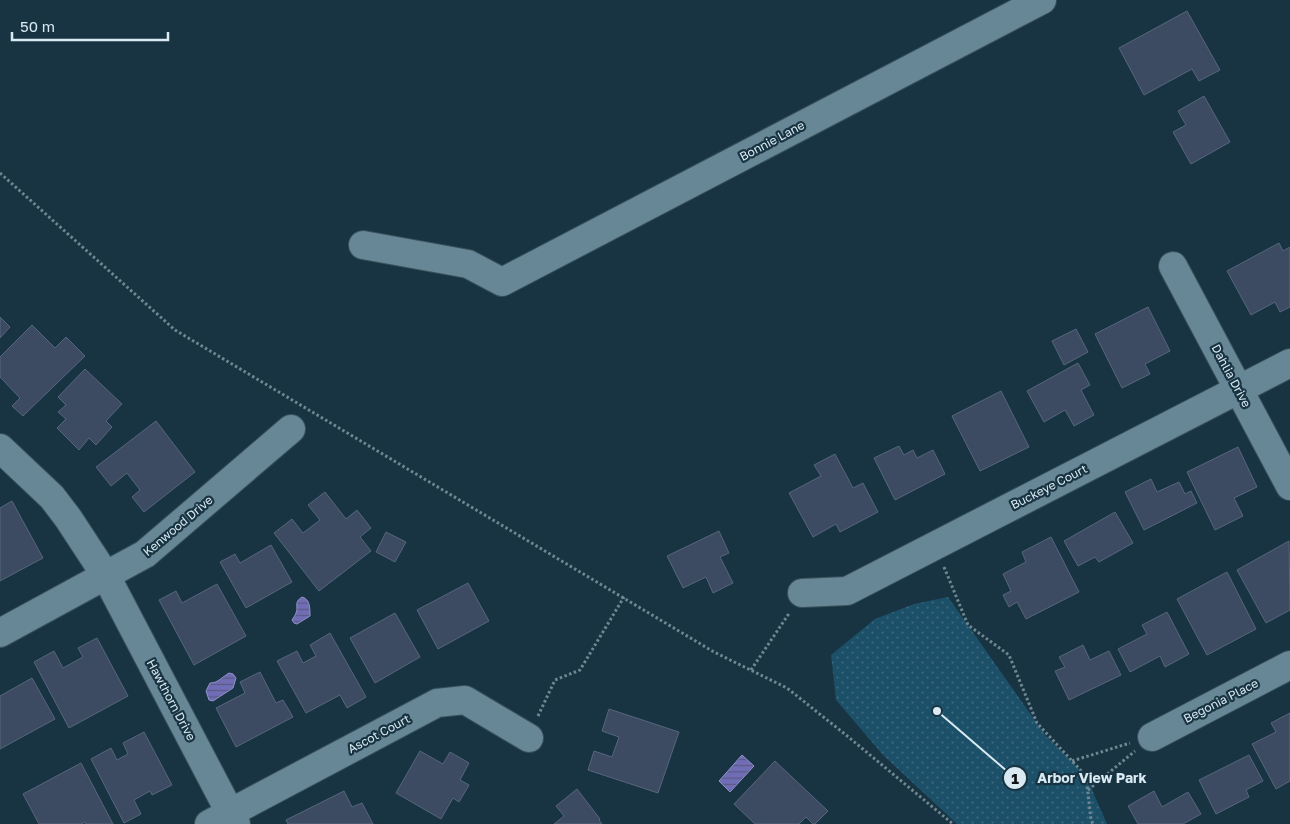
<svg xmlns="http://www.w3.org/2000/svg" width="1290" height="824" font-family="'Golos Text',sans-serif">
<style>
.park{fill:url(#park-dots)}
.water{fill:url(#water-rules);stroke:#9092c8}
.building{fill:#3c4b62;stroke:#56667d}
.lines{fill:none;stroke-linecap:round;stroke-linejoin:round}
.minor-casing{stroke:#38515d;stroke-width:30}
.path{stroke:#708792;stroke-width:3;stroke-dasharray:2.5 2.5;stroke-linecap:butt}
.minor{stroke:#678696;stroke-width:28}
.labels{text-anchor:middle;stroke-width:4.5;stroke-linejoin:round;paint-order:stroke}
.street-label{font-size:12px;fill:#d9eaf3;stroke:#183442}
.leader{fill:none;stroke:#d9eaf3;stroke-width:2}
.callout-dot{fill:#d9eaf3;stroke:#183442;stroke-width:2}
.mark-label{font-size:15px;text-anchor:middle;font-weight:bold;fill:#111}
.callout-label{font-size:14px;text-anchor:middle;font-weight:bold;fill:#d9eaf3;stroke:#183442;stroke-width:4.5;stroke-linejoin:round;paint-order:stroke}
</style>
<defs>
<pattern id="park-dots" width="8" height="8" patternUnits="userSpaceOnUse" patternTransform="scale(1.25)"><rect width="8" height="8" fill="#1c5068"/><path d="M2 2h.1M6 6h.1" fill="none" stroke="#3c697e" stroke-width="1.8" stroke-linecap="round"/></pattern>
<pattern id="water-rules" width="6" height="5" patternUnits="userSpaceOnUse" patternTransform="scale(1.25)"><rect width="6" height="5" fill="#706db6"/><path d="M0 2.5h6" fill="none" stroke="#5b5b85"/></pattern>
</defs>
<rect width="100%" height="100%" fill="#183442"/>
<!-- park -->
<polygon class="park" points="948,597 1046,736 1086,776 1107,824 957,824 883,755 836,700 831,655 875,619 914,604"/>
<!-- water -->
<g class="water">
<path d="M302,597c8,2 8,11 8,19l-13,8 -3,-1 -2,-3c1,-2 3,-4 4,-7 3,-7 -3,-10 6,-16z"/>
<path d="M229,673l4,1 3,4 -3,10 -20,13 -4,-1 -3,-9 4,-8c8,0 12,-6 19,-10z"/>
<polygon points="742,755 754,766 730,792 719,781"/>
</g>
<!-- building -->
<g class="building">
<polygon points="1187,11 1220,70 1199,81 1192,69 1144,95 1119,48"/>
<polygon points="1204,96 1230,142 1191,164 1173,132 1186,125 1178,111"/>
<polygon points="1279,243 1283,251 1290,247 1290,307 1280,312 1275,302 1251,315 1227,271"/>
<polygon points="1148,307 1170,351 1145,364 1150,374 1122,388 1095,334"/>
<polygon points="0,317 10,327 0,338"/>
<polygon points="32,325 55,348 66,337 85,356 23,416 12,406 20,398 0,377 0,357"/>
<polygon points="1076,329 1088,352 1064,365 1052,341"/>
<polygon points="1078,363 1090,385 1081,390 1094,415 1074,426 1065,410 1044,422 1027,391"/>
<polygon points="85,369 122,404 106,421 112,427 96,445 89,438 79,450 57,428 66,419 58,412 66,405 58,397"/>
<polygon points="1001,391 1029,447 980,471 952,416"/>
<polygon points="156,421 195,472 144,512 132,497 140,490 127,473 111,486 96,467"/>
<polygon points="899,446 904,455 913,450 917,458 933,450 945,474 895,500 874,458"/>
<polygon points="1238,447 1257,487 1234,498 1243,516 1215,530 1187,472"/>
<polygon points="835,454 853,488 863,483 878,512 840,532 836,524 813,537 789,493 821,476 814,465"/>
<polygon points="1151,479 1157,492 1179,482 1185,494 1191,491 1197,503 1144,530 1125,492"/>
<polygon points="325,492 346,519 357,510 371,528 360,537 371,551 319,591 274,533 292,519 303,533 320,520 308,505"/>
<polygon points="12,501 43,558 0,581 0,508"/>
<polygon points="1115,512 1133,543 1099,562 1095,557 1078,566 1064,541"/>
<polygon points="719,531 729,553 720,557 733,583 713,593 706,577 683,588 667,556"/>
<polygon points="386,532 406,542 395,562 376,552"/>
<polygon points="1051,537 1079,592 1026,619 1017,602 1009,607 1003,595 1011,591 1003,574 1026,562 1022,552"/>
<polygon points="1289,541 1290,610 1266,623 1237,570"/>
<polygon points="271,545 292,582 246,608 220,562 235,554 240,563"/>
<polygon points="1227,572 1256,629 1207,655 1177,599"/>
<polygon points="468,583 489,621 438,649 417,610"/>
<polygon points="217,584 246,636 194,665 159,600 176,591 182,603"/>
<polygon points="1167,612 1189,654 1165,667 1160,656 1130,672 1118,649 1147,634 1142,625"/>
<polygon points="395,613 420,657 375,683 350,638"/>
<polygon points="330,633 366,697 347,708 340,695 306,713 277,661 297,651 303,663 316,656 310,645"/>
<polygon points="97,638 128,696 69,728 34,662 54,651 63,668 83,657 78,648"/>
<polygon points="1083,645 1090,660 1109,651 1121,675 1069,700 1055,671 1065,667 1059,657"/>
<polygon points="260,672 276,703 283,700 293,717 236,747 216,708 245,693 240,682"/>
<polygon points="32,678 55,719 0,749 0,696"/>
<polygon points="609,709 679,732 658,793 588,770 594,751 612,757 619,737 602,731"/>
<polygon points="1290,713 1290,781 1276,789 1252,744 1276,732 1271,723"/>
<polygon points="144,732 172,785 152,795 150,791 134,800 141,814 124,823 91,759 111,748 117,760 128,754 123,743"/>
<polygon points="420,751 443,764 450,752 469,763 460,780 469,785 459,802 453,798 441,819 396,793"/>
<polygon points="1249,755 1263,781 1246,790 1249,797 1216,814 1199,780"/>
<polygon points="775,761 828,811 815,824 813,824 806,817 799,824 755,824 734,804"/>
<polygon points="81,763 113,824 86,824 85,822 82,824 39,824 23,794"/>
<polygon points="577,789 600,819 599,820 602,824 554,824 564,816 556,806"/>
<polygon points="344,791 352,807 362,803 373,824 288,824 286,820"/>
<polygon points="1154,791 1162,807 1188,792 1201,814 1183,824 1138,824 1128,806"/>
</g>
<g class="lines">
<!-- minor casing -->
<g class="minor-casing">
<g id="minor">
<polyline points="363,245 468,264 502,282 1042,0"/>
<polyline points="1173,266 1290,486"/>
<polyline points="0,448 52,497 68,518 106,576 236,824"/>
<polyline points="802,593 847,591 1290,363"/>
<polyline points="0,633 145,554 291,429"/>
<polyline points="1152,737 1290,665"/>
<polyline points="209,824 437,703 465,700 529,738"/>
</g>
</g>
<!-- path -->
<g class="path">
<polyline points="0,173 175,330 714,652 787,688 846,735 953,824"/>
<polyline points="944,567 968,625 1009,655 1037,723 1086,776 1091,820 1093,824"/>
<polyline points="751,670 790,612"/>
<polyline points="538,716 555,680 580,670 624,597"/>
<polyline points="1072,761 1130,743"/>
<polyline points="1088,790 1135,751"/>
</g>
<!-- minor -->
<use href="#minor" class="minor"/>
</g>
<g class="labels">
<!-- street labels -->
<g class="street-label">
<text transform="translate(772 141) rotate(-28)" y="4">Bonnie Lane</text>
<text transform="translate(1231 376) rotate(62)" y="4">Dahlia Drive</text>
<text transform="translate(1049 487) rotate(-27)" y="4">Buckeye Court</text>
<text transform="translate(178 526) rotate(-40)" y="4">Kenwood Drive</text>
<text transform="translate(171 700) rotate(62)" y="4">Hawthorn Drive</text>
<text transform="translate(1221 701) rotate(-27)" y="4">Begonia Place</text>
<text transform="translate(379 734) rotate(-28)" y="4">Ascot Court</text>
</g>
</g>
<!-- callouts -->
<path class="leader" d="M937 711L1015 778"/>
<g class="callout-dot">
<circle cx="937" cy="711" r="5"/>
<circle cx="1015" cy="778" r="12"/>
</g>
<g class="mark-label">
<text x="1015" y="784">1</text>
</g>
<g class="callout-label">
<text x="1092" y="783">Arbor View Park</text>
</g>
<!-- scale -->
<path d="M12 32v8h156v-8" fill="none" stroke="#d9eaf3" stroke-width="2.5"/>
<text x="20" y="32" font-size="15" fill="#d9eaf3" stroke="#183442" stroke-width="4" paint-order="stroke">50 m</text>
</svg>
